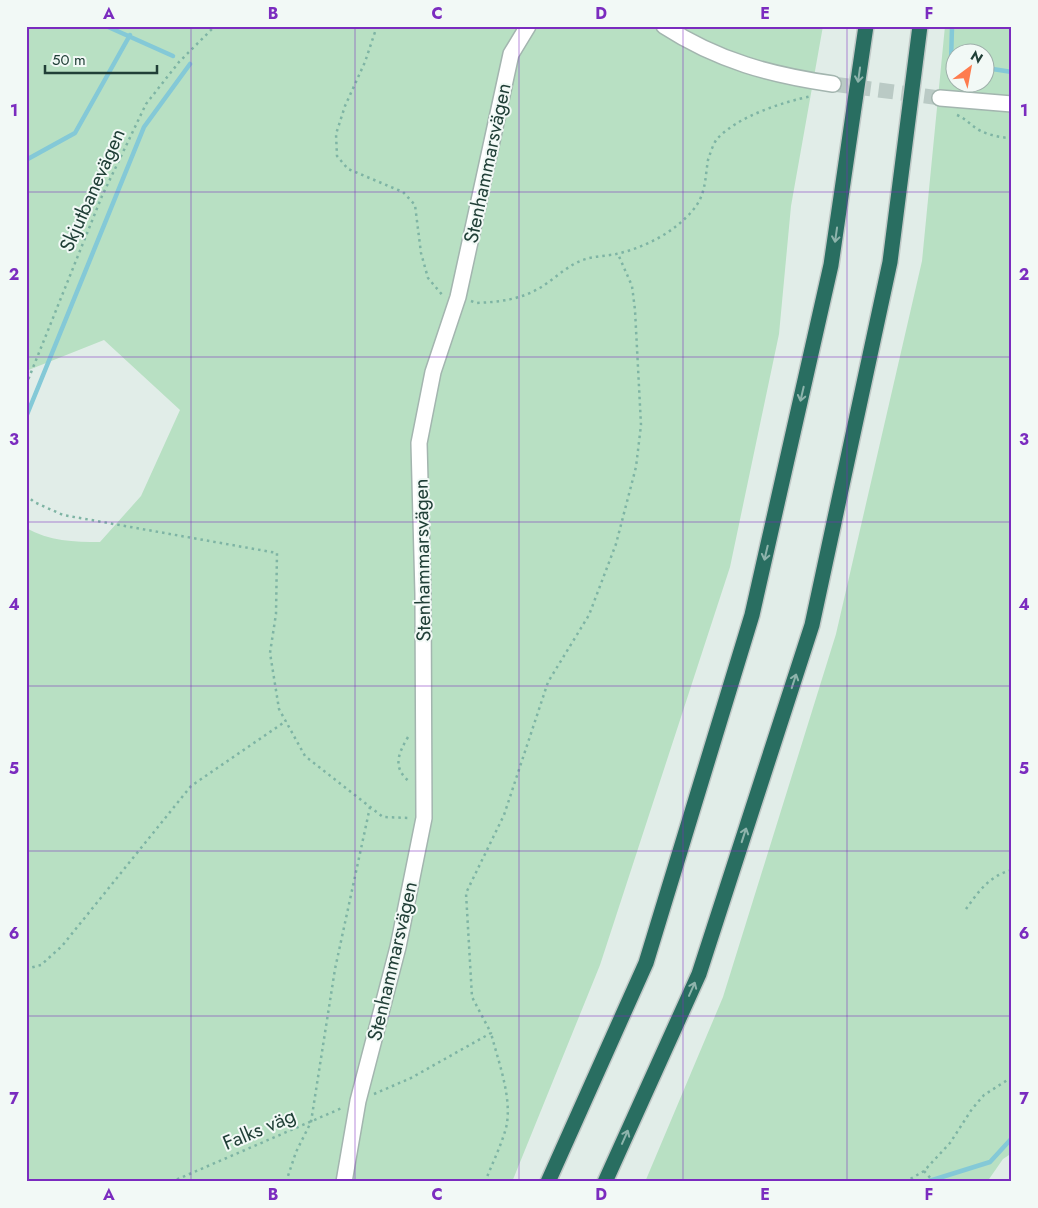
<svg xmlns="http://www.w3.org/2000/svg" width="1038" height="1208" font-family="Jost,sans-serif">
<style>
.green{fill:#b8e0c3;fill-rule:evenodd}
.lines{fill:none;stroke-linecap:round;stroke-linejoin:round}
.stream{stroke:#84c9d7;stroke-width:4.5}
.minor-tunnel{stroke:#bacac5;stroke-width:15;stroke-dasharray:15 8;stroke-linecap:butt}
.minor-casing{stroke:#a3b5af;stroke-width:18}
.highway-casing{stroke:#c1c9c7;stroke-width:18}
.path{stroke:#7eb4a4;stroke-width:2.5;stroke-dasharray:2.5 4;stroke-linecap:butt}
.minor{stroke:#fff;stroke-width:15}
.highway{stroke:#296e61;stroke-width:15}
.oneway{stroke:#8eb4ac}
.grid{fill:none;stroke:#7b2cbf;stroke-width:1;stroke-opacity:0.55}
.labels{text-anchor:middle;stroke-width:4;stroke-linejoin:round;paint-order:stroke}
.street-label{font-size:20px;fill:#203f37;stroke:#f2f9f6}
.neatline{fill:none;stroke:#7b2cbf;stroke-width:2}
.grid-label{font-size:16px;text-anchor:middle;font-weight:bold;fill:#7b2cbf}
</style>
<rect width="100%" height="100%" fill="#e1ede8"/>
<!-- green -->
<g class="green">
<path d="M26,26h797l-32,180 -12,128 -49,233 -130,398 -88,217h-486v-654c23,13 48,14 74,14l41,-46 39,-86 -76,-70 -78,31z"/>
<path d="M945,26h67v1127l-9,6 -16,23h-342l78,-185 113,-363 86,-373zM956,52h30v30h-30z"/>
</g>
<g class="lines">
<!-- stream -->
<g class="stream">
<polyline points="106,26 173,56"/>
<polyline points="952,27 951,62 956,63"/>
<polyline points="986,68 1012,72"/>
<polyline points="26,160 75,133 130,35"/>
<polyline points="26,417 144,127 190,64"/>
<polyline points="926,1182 990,1162 1012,1138"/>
</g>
<!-- minor-tunnel -->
<polyline class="minor-tunnel" points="833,84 940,98"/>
<!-- minor casing -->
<g class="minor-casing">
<g id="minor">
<path d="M664,26c54,35 107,49 169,58"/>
<polyline points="940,98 1012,104"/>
<polyline points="344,1182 358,1101 398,947 424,818 423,594 419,443 433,372 458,297 511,54 528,26"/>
</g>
</g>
<!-- highway casing -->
<g class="highway-casing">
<g id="highway">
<polyline points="548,1182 646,963 752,615 831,265 866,26"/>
<polyline points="605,1182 699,974 812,625 890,262 920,26"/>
</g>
</g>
<!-- path -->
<g class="path">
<polyline points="377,26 365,62 345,106 336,134 337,156 348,169 403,192 415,205 421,253 428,278 444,297"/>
<path d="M957,115c10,4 15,12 24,16 8,4 21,7 31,7"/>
<path d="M471,301l5,2c22,-1 42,-3 62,-14 16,-9 30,-25 48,-30 9,-3 20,-3 30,-5 28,-6 59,-22 77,-44 13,-15 12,-32 15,-50 2,-6 5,-16 9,-21 21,-23 66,-37 95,-43"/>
<polyline points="26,385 102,196 146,104 179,62 215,26"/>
<polyline points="26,495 34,502 63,515 277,553 276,614 270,653 279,709 305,756 383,817 410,818"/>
<path d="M408,737c-10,17 -16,31 2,45"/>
<path d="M966,909c12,-17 24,-34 46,-39"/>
<polyline points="26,969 41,965 62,946 191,786 286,721"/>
<polyline points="374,1094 411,1078 491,1033 472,997 466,893 504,815 548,682 589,615 616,544 636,467 641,425 635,310 632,286 618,254"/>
<polyline points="924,1171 934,1182"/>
<polyline points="171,1182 342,1108"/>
<polyline points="286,1182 296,1152 311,1122 335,969 370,807"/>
<path d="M485,1182c7,-18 16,-36 21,-54 7,-29 -8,-67 -15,-95"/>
<polyline points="905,1182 924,1171 950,1143 972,1109 984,1095 1012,1077"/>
</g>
<!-- minor -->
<use href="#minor" class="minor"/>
<!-- highway -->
<use href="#highway" class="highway"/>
</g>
<!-- one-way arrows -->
<defs><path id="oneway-shaft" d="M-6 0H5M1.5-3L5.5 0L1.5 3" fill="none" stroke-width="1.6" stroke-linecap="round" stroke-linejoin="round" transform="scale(1.25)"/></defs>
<g class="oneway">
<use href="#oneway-shaft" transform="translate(859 75) rotate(98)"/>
<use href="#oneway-shaft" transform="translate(836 235) rotate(98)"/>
<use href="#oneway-shaft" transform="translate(802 394) rotate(103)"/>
<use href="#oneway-shaft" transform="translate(766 553) rotate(103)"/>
<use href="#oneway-shaft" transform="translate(794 681) rotate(-72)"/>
<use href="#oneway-shaft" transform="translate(744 835) rotate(-72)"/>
<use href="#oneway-shaft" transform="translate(692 989) rotate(-66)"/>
<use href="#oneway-shaft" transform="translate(625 1137) rotate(-66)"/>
</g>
<!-- grid -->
<path class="grid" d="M191,26v1156M355,26v1156M519,26v1156M683,26v1156M847,26v1156M26,192h986M26,357h986M26,522h986M26,686h986M26,851h986M26,1016h986"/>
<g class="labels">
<!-- street labels -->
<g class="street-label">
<text transform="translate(487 163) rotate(-78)" y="7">Stenhammarsvägen</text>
<text transform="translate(92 190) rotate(-66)" y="7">Skjutbanevägen</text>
<text transform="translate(422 560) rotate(-91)" y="7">Stenhammarsvägen</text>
<text transform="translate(392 961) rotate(-77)" y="7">Stenhammarsvägen</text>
<text transform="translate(259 1129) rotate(-23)" y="7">Falks väg</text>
</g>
</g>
<!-- border -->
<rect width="1038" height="1208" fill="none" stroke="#f2f9f6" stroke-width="55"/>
<!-- north arrow -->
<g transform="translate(970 68) rotate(32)"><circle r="24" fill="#f2f9f6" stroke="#9eafaa"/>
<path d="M0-4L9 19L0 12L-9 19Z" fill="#fe7c4e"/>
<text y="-8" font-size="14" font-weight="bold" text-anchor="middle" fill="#203f37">N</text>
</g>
<!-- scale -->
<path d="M45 65v8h112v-8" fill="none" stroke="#203f37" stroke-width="2.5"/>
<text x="52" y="65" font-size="15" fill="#203f37" stroke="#f2f9f6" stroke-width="4" paint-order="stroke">50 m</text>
<rect x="28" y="28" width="982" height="1152" class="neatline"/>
<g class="grid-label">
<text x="109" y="19">A</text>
<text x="273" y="19">B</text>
<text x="437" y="19">C</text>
<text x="601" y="19">D</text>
<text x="765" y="19">E</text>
<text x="929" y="19">F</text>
<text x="14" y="116">1</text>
<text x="1024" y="116">1</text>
<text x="14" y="280">2</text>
<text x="1024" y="280">2</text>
<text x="14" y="445">3</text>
<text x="1024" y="445">3</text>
<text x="14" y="610">4</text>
<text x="1024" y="610">4</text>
<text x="14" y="774">5</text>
<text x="1024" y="774">5</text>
<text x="14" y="939">6</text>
<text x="1024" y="939">6</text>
<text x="14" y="1104">7</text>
<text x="1024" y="1104">7</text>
<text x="109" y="1200">A</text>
<text x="273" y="1200">B</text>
<text x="437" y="1200">C</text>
<text x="601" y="1200">D</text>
<text x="765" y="1200">E</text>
<text x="929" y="1200">F</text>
</g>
</svg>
